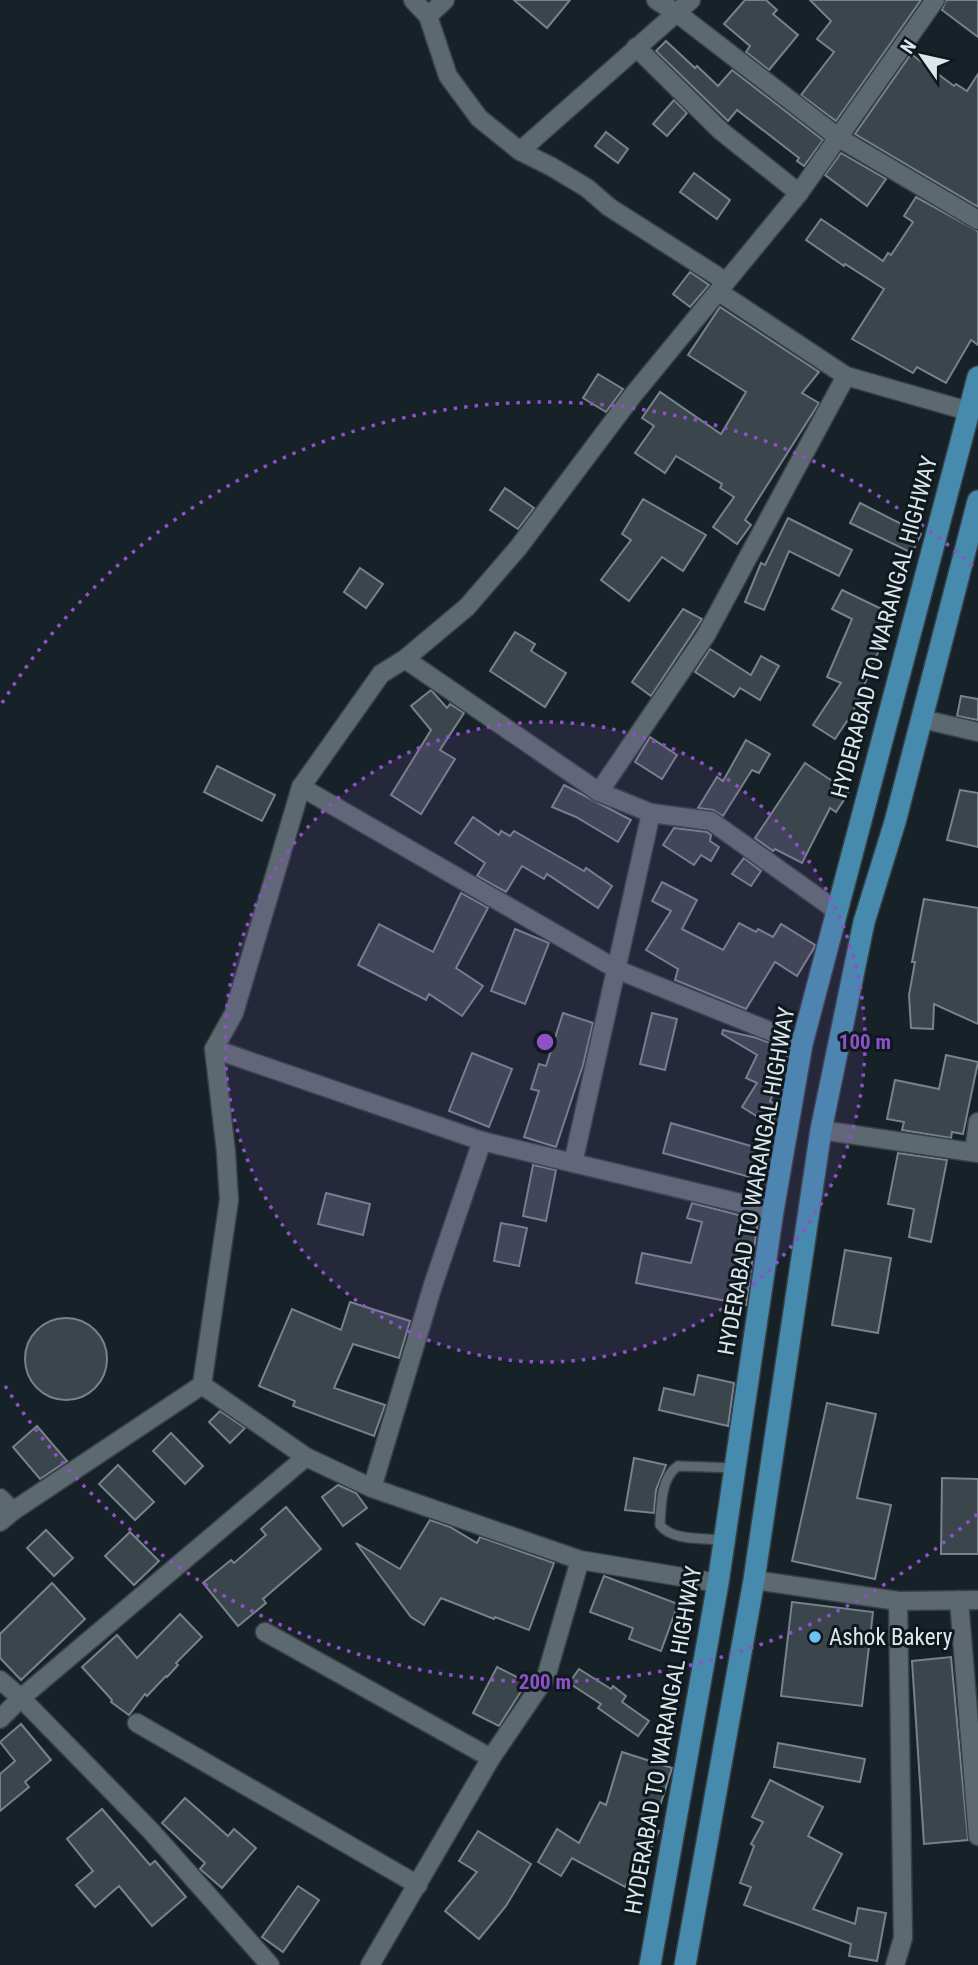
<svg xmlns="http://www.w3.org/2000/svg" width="978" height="1965" font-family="'Roboto Condensed',sans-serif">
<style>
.building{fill:#3a454c;stroke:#76838b;stroke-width:2}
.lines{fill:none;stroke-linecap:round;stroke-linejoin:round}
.service-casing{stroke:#384045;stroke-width:12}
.minor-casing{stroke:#384045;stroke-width:21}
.primary-casing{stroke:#384045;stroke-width:24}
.service{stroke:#5c6970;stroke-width:9}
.minor{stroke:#5c6970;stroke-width:18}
.primary{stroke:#468bad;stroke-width:21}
.ring{fill:none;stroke:#8f51c8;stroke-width:3.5;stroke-dasharray:3.5 7}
.poi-dot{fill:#6cc3f2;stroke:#0e191f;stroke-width:2.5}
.labels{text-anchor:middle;stroke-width:6;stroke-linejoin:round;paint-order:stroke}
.street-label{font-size:23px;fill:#dfe6ea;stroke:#0e191f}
.poi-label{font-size:23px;fill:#dfe6ea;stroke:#0e191f;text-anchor:start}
.centre{fill:#8f51c8;stroke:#0e191f;stroke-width:3.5}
.ring-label{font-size:21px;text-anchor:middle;font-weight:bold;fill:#8f51c8;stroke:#0e191f;stroke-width:6;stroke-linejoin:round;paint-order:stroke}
</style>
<rect width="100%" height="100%" fill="#172228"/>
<!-- building -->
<g class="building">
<polygon points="514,0 570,0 547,28"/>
<polygon points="745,0 766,0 777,10 773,14 798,35 769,70 746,52 750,46 724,24"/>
<polygon points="810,0 921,0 836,121 801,95 834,52 817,39 831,21"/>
<polygon points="946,0 978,0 978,37 942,10"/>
<polygon points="666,41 695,68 697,66 718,86 732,70 823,140 804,166 797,161 799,158 737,110 728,121 656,51"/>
<polygon points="911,54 954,86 956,84 967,91 978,74 978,207 855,134"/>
<polygon points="674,100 687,113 667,136 653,124"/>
<polygon points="606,132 628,149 618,163 595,146"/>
<polygon points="841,153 886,179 867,206 825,175"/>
<polygon points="694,173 730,200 717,219 680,192"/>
<polygon points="916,197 978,231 978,345 971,340 946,383 917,367 913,373 852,339 884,289 845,264 844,266 806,240 821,219 883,261 888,253 891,255 913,222 904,216"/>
<polygon points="690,272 709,285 690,307 673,294"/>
<polygon points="720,307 819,372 802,393 819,403 745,520 751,525 737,544 713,527 734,497 720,488 722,484 676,456 665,473 635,453 654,426 642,418 660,392 721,434 746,392 688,355"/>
<polygon points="598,374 623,389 606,412 583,398"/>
<polygon points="505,488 534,508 518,529 490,510"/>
<polygon points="643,499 706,535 683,571 662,557 629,601 601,580 631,540 622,534"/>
<polygon points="860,503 921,534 912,553 850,523"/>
<polygon points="788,518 852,550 839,576 789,551 764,610 745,602 761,563 765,565"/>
<polygon points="360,568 383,584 366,608 344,592"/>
<polygon points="842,590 890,613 879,635 884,638 853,712 835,739 813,725 841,683 827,677 852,619 832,609"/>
<polygon points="683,609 702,619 651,696 632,682"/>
<polygon points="515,632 535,644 531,651 566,673 545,707 490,671"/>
<polygon points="710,649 751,675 761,656 779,666 760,700 740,688 734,697 695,672"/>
<polygon points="431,690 447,708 450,704 464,713 440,750 455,759 421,814 391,795 431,730 411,706"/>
<polygon points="961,696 978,699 978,720 957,716"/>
<polygon points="650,737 677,755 662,779 635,762"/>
<polygon points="746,740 770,754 759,773 752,770 723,816 713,810 698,808 717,777 723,781"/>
<polygon points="805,763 849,792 836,812 830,808 802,863 775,849 773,851 755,838"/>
<polygon points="217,766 275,795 262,821 204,792"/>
<polygon points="564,785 631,820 618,842 576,817 552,807"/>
<polygon points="960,790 978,793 978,847 947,840"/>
<polygon points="473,817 499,835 501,831 510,836 514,831 584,871 586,868 612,886 598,908 547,874 544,879 522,866 506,892 477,876 485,863 455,843"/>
<polygon points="674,828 707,832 711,835 710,841 719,847 711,861 701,855 694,865 663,845"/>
<polygon points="744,858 761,871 751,886 732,874"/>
<polygon points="662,882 697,900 682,929 723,950 739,923 756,932 758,929 773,937 781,924 815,945 814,948 797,976 775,962 746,1009 675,980 678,969 646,950 671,911 652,901"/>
<polygon points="461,893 488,908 456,968 483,986 462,1016 429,994 426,1000 358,965 379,924 433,952"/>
<polygon points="924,899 978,908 978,1024 934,1004 933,1029 911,1028 909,995 915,962 912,962"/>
<polygon points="515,929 549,943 525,1004 491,991"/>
<polygon points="563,1013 593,1023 583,1065 556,1147 524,1137 539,1091 531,1089 539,1064 546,1066"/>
<polygon points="652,1013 677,1019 665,1070 640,1064"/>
<polygon points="723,1030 757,1038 788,1050 785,1067 780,1074 782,1075 770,1101 778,1106 772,1126 742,1107 757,1083 746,1078 757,1055 722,1034"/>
<polygon points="472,1053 512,1069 489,1127 449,1111"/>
<polygon points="946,1055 978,1062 963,1134 952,1132 951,1138 902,1130 904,1122 887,1119 895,1080 939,1089"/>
<polygon points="671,1123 765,1150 757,1179 663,1153"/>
<polygon points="898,1153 947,1160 931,1242 909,1237 914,1209 888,1204"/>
<polygon points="533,1165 556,1170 546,1221 523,1216"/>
<polygon points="326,1193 370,1204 363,1235 318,1224"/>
<polygon points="692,1203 758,1220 746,1305 636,1283 642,1253 691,1263 702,1222 687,1218"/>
<polygon points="501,1223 527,1228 519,1266 494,1261"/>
<polygon points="845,1250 891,1258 878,1333 832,1325"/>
<polygon points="350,1302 410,1321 399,1358 353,1344 334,1388 385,1405 374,1436 293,1406 295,1401 259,1386 292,1309 341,1330"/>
<circle cx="66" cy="1359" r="41"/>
<polygon points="698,1375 734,1383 728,1426 659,1410 664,1388 694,1395"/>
<polygon points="827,1403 876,1414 857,1498 891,1505 875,1579 792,1561"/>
<polygon points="220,1411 245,1428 230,1443 209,1422"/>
<polygon points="37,1426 67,1461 40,1479 13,1447"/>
<polygon points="171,1433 203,1466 185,1484 153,1451"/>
<polygon points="634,1458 666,1465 656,1490 654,1513 625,1510"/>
<polygon points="118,1465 154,1502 135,1520 99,1484"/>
<polygon points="942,1478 978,1479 978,1554 941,1554"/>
<polygon points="338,1485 356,1493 367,1508 343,1526 322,1497"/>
<polygon points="286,1507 321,1549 263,1599 266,1603 238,1626 203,1583 231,1560 234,1563 266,1535 261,1529"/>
<polygon points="430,1520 450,1527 477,1543 480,1537 554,1563 529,1630 495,1617 494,1619 441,1598 424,1625 411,1617 356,1543 400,1569"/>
<polygon points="46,1530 73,1558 54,1576 27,1548"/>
<polygon points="130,1532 159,1561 134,1585 105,1556"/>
<polygon points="604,1576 678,1604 661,1651 629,1639 633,1628 590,1612"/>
<polygon points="52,1583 85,1619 21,1680 0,1658 0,1634"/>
<polygon points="792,1602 873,1612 862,1706 781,1696"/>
<polygon points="180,1614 202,1637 176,1663 178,1665 167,1677 166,1676 147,1696 145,1694 129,1715 111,1702 112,1700 82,1667 117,1635 137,1658"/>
<polygon points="951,1657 968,1840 924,1844 912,1661"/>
<polygon points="497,1667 527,1682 499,1726 473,1713"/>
<polygon points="579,1669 611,1689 613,1686 626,1696 622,1702 649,1721 638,1736 598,1708 601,1704 569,1683"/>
<polygon points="21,1724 51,1760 25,1782 29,1787 0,1811 0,1774 15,1761 0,1742"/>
<polygon points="778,1743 865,1759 860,1782 774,1767"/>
<polygon points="622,1752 672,1768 653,1828 659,1831 644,1863 639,1861 625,1887 572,1858 561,1876 538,1862 557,1829 579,1843 600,1802 606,1805"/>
<polygon points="770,1780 823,1807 808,1836 842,1854 813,1909 855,1924 858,1908 886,1913 877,1961 849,1956 851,1944 744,1905 751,1887 740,1883 754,1846 751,1844 763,1822 752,1817"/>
<polygon points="185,1798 228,1836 234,1829 256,1848 222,1888 200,1869 205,1863 162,1823"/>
<polygon points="102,1809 150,1865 155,1861 186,1897 152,1926 119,1886 95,1907 76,1885 93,1871 67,1839"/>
<polygon points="478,1831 531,1864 506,1906 479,1939 445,1911 477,1872 459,1861"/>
<polygon points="298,1886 319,1900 283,1952 262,1937"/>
</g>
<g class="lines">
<!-- service casing -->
<g class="service-casing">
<path id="service" d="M724,1540c-20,-2 -52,1 -64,-15 1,-20 1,-48 18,-59l57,2"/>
</g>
<!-- minor casing -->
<g class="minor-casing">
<g id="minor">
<polyline points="413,0 428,16 448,76 479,118 520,151 691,0"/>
<polyline points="656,0 677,13 839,138 978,220"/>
<polyline points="428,16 445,0"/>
<polyline points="636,47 721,131 799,193"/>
<polyline points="520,151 552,167 587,188 609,207 725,281"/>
<polyline points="719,292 846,376 968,411"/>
<polyline points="405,659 467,607 518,548 633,395 799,193 935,0"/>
<polyline points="922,719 978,732"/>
<polyline points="301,787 618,970 802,1044"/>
<polyline points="599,792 706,635 846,376"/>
<polyline points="214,1049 482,1141"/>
<polyline points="821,1130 978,1153"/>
<polyline points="974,1152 978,1122"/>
<polyline points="573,1163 651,813"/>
<polyline points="372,1488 433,1285 482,1141 773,1211"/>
<polyline points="0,1498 13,1511 202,1385"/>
<polyline points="0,1522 13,1511"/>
<polyline points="754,1580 898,1601 978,1600"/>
<polyline points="718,1583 580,1560 372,1488 306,1457 202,1385 229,1200 226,1152 214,1049 234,1013 301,787 381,674 405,659 599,792 651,813 711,821 837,911"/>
<polyline points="959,1600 978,1836"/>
<polyline points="265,1632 491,1758"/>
<polyline points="0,1680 21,1698 151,1831 270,1965"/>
<polyline points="0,1719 21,1698 306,1457"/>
<polyline points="137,1723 418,1885"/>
<polyline points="370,1965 491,1758 546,1677 580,1560"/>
<polyline points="895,1965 903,1938 898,1601"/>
</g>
</g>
<!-- primary casing -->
<g class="primary-casing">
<g id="primary">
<polyline points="650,1965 718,1583 773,1211 802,1044 978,377"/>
<polyline points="685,1965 754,1580 821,1130 864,922 895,822 978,501"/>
</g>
</g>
<!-- service -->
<use href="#service" class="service"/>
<!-- minor -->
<use href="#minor" class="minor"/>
<!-- primary -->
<use href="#primary" class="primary"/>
</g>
<!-- distance rings -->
<circle cx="545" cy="1042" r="320" fill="#8f51c8" fill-opacity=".12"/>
<g class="ring">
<circle cx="545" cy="1042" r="320"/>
<path d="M977 1514A640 640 0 0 1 2 1381M2 703A640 640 0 0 1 977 570"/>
</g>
<!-- markers -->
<circle class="poi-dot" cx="815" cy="1637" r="7"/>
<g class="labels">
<!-- street labels -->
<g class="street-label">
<text transform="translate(884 627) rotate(-75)" y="8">HYDERABAD TO WARANGAL HIGHWAY</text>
<text transform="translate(756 1181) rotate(-80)" y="8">HYDERABAD TO WARANGAL HIGHWAY</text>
<text transform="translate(663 1740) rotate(-80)" y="8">HYDERABAD TO WARANGAL HIGHWAY</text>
</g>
<!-- poi labels -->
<g class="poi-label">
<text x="829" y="1645">Ashok Bakery</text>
</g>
</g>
<circle cx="545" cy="1042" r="10" class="centre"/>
<g class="ring-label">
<text x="865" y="1049">100 m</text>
<text x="545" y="1689">200 m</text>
</g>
<!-- north arrow -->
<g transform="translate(922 56) rotate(304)" stroke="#0e191f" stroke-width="5" paint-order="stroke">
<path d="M0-5L12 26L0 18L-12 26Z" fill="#dfe6ea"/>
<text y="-10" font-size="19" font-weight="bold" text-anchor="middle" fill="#dfe6ea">N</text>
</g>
</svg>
